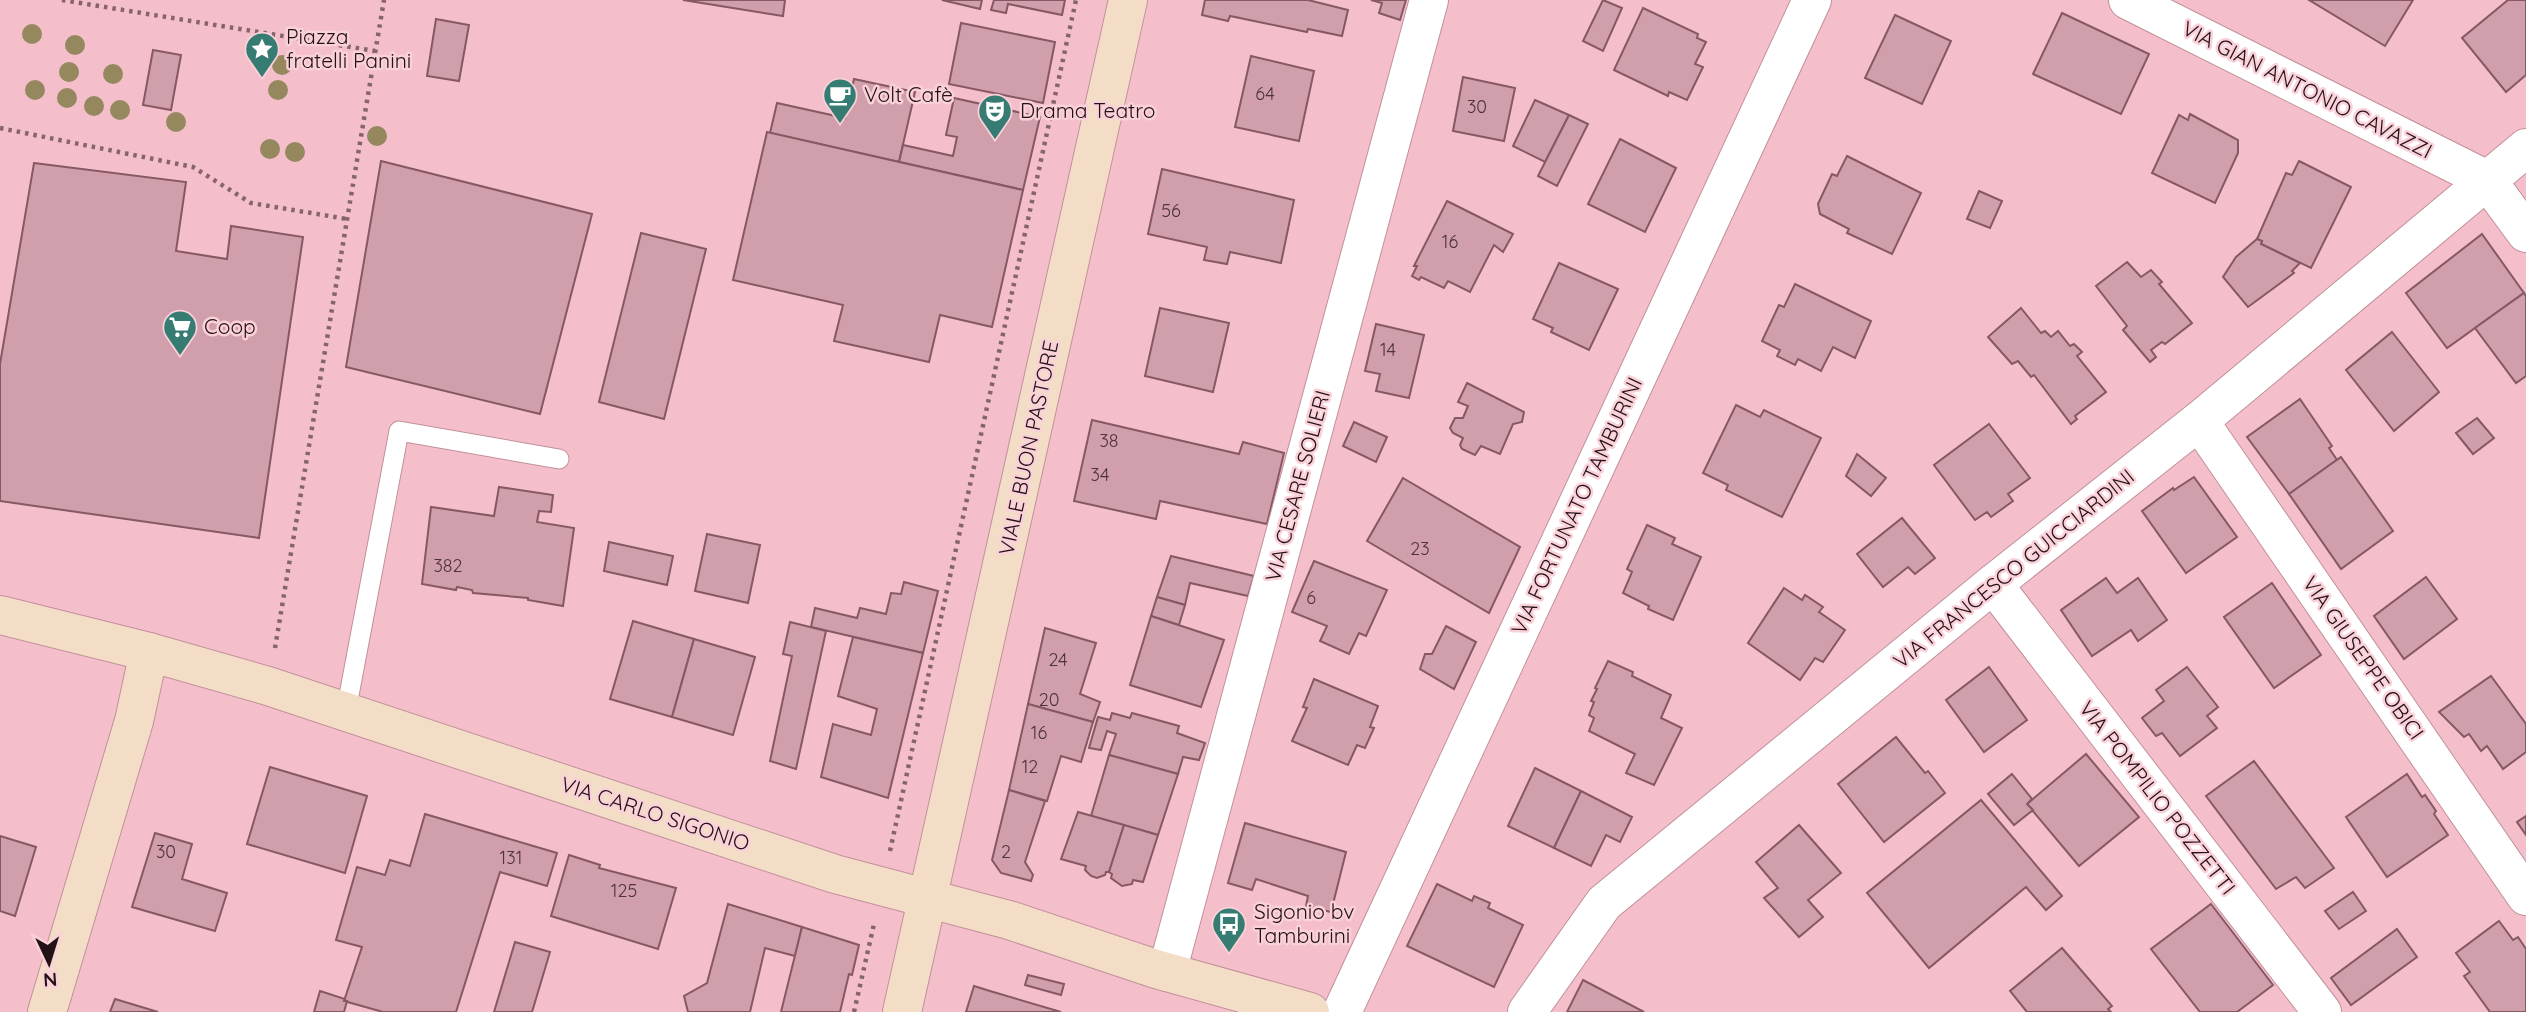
<svg xmlns="http://www.w3.org/2000/svg" width="2526" height="1012" font-family="Quicksand,sans-serif">
<style>
.building{fill:#d19fab;stroke:#865864;stroke-width:2}
.lines{fill:none;stroke-linecap:round;stroke-linejoin:round}
.lane-casing{stroke:#c1909b;stroke-width:21}
.street-casing{stroke:#c1909b;stroke-width:40}
.secondary-casing{stroke:#c1909b;stroke-width:40}
.path{stroke:#86646c;stroke-width:4.5;stroke-dasharray:3.5 5;stroke-linecap:butt}
.lane{stroke:#fff;stroke-width:19}
.street{stroke:#fff;stroke-width:38}
.secondary{stroke:#f4ddc6;stroke-width:38}
.tree{fill:#95885e}
.labels{text-anchor:middle;stroke-width:5;stroke-linejoin:round;paint-order:stroke}
.number-label{font-size:18px;fill:#4e343a}
.poi-label{font-size:21px;fill:#221115;stroke:#fad0d9;text-anchor:start}
.street-label{font-size:21px;fill:#221115;stroke:#fad0d9}
</style>
<rect width="100%" height="100%" fill="#f4bfcb"/>
<!-- building -->
<g class="building">
<polygon points="683,0 785,0 783,16"/>
<polygon points="942,0 982,0 980,9"/>
<polygon points="994,0 1065,0 1062,15 1008,4 1006,13 991,10"/>
<polygon points="1205,0 1308,0 1348,10 1342,36 1308,29 1307,32 1230,16 1228,21 1202,15"/>
<polygon points="1371,0 1406,0 1400,20 1379,13 1382,3"/>
<polygon points="1603,0 1622,8 1603,51 1583,41"/>
<polygon points="2309,0 2413,0 2385,46"/>
<polygon points="2508,0 2526,0 2526,75 2506,92 2462,38"/>
<polygon points="1643,8 1698,34 1697,38 1706,42 1695,64 1703,67 1687,100 1669,92 1668,96 1614,70"/>
<polygon points="2062,13 2149,54 2121,114 2033,74"/>
<polygon points="1895,15 1951,41 1922,104 1865,78"/>
<polygon points="436,19 469,25 459,81 427,76"/>
<polygon points="961,23 1055,42 1043,103 949,84"/>
<polygon points="153,50 181,55 171,110 143,105"/>
<polygon points="1251,56 1314,71 1299,141 1235,127"/>
<polygon points="1463,77 1515,88 1504,141 1453,131"/>
<polygon points="854,79 915,92 899,162 770,133 777,103 845,118"/>
<polygon points="954,98 1040,117 1023,190 899,162 903,145 953,156 957,137 946,135"/>
<polygon points="1535,100 1569,115 1545,162 1513,146"/>
<polygon points="2190,114 2238,140 2238,153 2215,203 2152,173 2179,115 2188,120"/>
<polygon points="1569,115 1588,124 1557,186 1538,176"/>
<polygon points="767,132 1023,190 992,327 940,315 929,362 834,341 843,305 733,280"/>
<polygon points="1620,139 1676,168 1645,232 1588,204"/>
<polygon points="1847,156 1921,193 1892,254 1847,233 1849,229 1820,214 1818,204 1832,174 1837,176"/>
<polygon points="381,161 592,214 540,414 346,367"/>
<polygon points="2299,161 2351,187 2311,268 2261,244 2262,241 2257,239 2286,173 2292,175"/>
<polygon points="34,163 186,182 176,251 227,259 231,226 303,237 259,538 0,501 0,364"/>
<polygon points="1162,169 1294,200 1281,263 1230,252 1227,264 1204,260 1207,247 1148,234"/>
<polygon points="1979,191 2002,201 1990,228 1967,219"/>
<polygon points="1447,201 1513,234 1503,252 1494,245 1470,292 1448,281 1444,288 1421,277 1419,280 1412,276 1417,266 1414,266"/>
<polygon points="641,233 706,249 664,419 599,402"/>
<polygon points="2482,234 2524,293 2447,348 2406,293"/>
<polygon points="2257,239 2262,241 2261,244 2300,263 2292,271 2294,273 2248,307 2223,277 2236,257"/>
<polygon points="2127,262 2141,277 2151,270 2162,282 2159,284 2192,323 2165,344 2162,342 2151,350 2156,357 2150,362 2123,330 2127,326 2096,286"/>
<polygon points="1559,263 1618,289 1589,350 1551,332 1553,328 1533,319"/>
<polygon points="1795,284 1871,321 1855,358 1833,347 1821,371 1798,359 1795,365 1777,356 1780,350 1762,341 1779,305 1784,307"/>
<polygon points="2524,293 2526,296 2526,376 2516,383 2475,328"/>
<polygon points="1160,308 1229,323 1213,392 1145,376"/>
<polygon points="2021,308 2041,333 2045,331 2051,337 2058,331 2070,346 2074,344 2082,352 2077,356 2106,392 2075,416 2077,419 2071,424 2034,375 2031,377 2018,361 2012,364 1988,337"/>
<polygon points="1376,324 1424,335 1409,398 1376,391 1380,374 1365,371"/>
<polygon points="2392,332 2439,392 2394,431 2346,370"/>
<polygon points="1467,383 1524,412 1522,422 1513,424 1500,454 1481,446 1475,455 1462,449 1460,445 1463,438 1453,433 1450,428 1455,418 1463,418 1468,406 1458,402"/>
<polygon points="2300,399 2332,446 2329,448 2337,460 2289,494 2247,437"/>
<polygon points="1736,405 1760,417 1764,410 1821,438 1782,517 1726,490 1728,485 1703,473"/>
<polygon points="2477,418 2494,438 2473,454 2456,433"/>
<polygon points="1092,420 1239,454 1243,442 1284,453 1267,524 1160,501 1156,519 1074,501"/>
<polygon points="1354,422 1387,437 1376,462 1343,446"/>
<polygon points="1989,424 2030,478 2008,494 2013,501 1991,517 1987,512 1975,520 1934,465"/>
<polygon points="1857,454 1886,478 1871,496 1846,476"/>
<polygon points="2341,457 2393,531 2341,569 2289,494"/>
<polygon points="2194,477 2237,537 2186,573 2142,511 2173,488 2174,490"/>
<polygon points="1403,478 1520,547 1489,613 1367,541"/>
<polygon points="499,487 553,495 551,512 539,511 537,522 574,528 563,606 528,600 528,598 473,593 472,590 457,587 456,590 422,584 431,507 494,516"/>
<polygon points="1902,518 1935,558 1915,574 1908,567 1883,587 1857,554"/>
<polygon points="1647,525 1675,538 1672,544 1701,557 1673,620 1648,609 1649,606 1623,593 1632,572 1627,569"/>
<polygon points="707,534 760,545 748,603 695,591"/>
<polygon points="609,542 673,556 667,585 604,571"/>
<polygon points="1171,556 1254,576 1248,596 1190,583 1185,605 1157,597"/>
<polygon points="1314,561 1387,590 1366,636 1359,633 1349,654 1320,641 1327,626 1292,612"/>
<polygon points="2426,577 2457,619 2404,659 2374,616"/>
<polygon points="2106,578 2117,593 2138,578 2167,620 2138,641 2131,630 2092,656 2061,610"/>
<polygon points="904,582 938,591 923,653 811,627 815,608 857,618 860,608 886,614 891,593 901,594"/>
<polygon points="2272,583 2321,655 2274,688 2224,617"/>
<polygon points="1784,588 1802,600 1805,595 1823,607 1819,612 1845,630 1823,662 1815,658 1800,680 1748,643"/>
<polygon points="1157,597 1185,605 1179,625 1151,616"/>
<polygon points="1151,616 1224,640 1201,707 1130,685"/>
<polygon points="633,621 694,639 672,717 610,699"/>
<polygon points="790,622 826,631 796,769 770,761 792,656 783,654"/>
<polygon points="1446,626 1476,642 1454,689 1420,669 1425,654 1432,654"/>
<polygon points="1045,628 1096,643 1080,694 1100,702 1093,722 1028,704"/>
<polygon points="853,637 923,653 888,798 821,777 833,724 871,735 877,709 838,696"/>
<polygon points="694,639 755,657 733,735 672,717"/>
<polygon points="1608,661 1633,672 1632,676 1671,695 1661,718 1682,728 1654,785 1626,773 1635,754 1589,731 1594,718 1589,715 1594,702 1591,701 1597,689 1595,688"/>
<polygon points="1989,667 2027,720 1984,752 1946,700"/>
<polygon points="2187,667 2218,707 2207,716 2217,728 2180,756 2162,733 2156,736 2142,718 2164,701 2156,690"/>
<polygon points="2491,676 2526,724 2526,752 2503,769 2487,746 2481,751 2469,734 2464,737 2439,712"/>
<polygon points="1314,679 1378,706 1370,727 1374,728 1365,748 1357,745 1348,765 1292,741 1307,708 1303,707"/>
<polygon points="1028,704 1093,722 1081,762 1061,756 1047,801 1009,790"/>
<polygon points="1112,713 1130,718 1132,713 1179,726 1177,733 1205,743 1199,760 1183,757 1178,774 1109,755 1116,734 1107,731 1101,750 1089,748 1098,717 1110,720"/>
<polygon points="1896,737 1925,773 1928,771 1945,793 1884,842 1838,784"/>
<polygon points="2086,754 2139,817 2079,866 2027,804"/>
<polygon points="1109,755 1178,774 1158,835 1091,816"/>
<polygon points="2254,761 2334,868 2305,888 2296,877 2276,889 2206,796"/>
<polygon points="270,767 367,796 345,873 247,844"/>
<polygon points="1535,768 1581,791 1554,848 1508,826"/>
<polygon points="2012,774 2032,799 2027,804 2033,810 2014,825 1988,794"/>
<polygon points="2407,774 2422,797 2425,795 2436,811 2434,814 2448,835 2387,877 2346,817"/>
<polygon points="1009,790 1045,801 1025,862 1033,875 1031,881 1001,873 992,860"/>
<polygon points="1581,791 1632,817 1620,842 1606,835 1591,866 1554,848"/>
<polygon points="1981,800 2062,896 2046,910 2026,887 1929,968 1867,893"/>
<polygon points="1078,812 1124,825 1109,872 1106,872 1105,875 1097,878 1091,876 1085,870 1086,866 1061,859"/>
<polygon points="425,814 557,853 547,886 500,872 456,1012 383,1012 344,1001 362,947 336,940 357,867 385,875 390,860 410,866"/>
<polygon points="2526,816 2526,835 2517,822"/>
<polygon points="1245,823 1346,852 1331,912 1306,906 1308,896 1256,879 1252,890 1228,883"/>
<polygon points="1124,825 1158,835 1143,882 1133,880 1132,884 1122,886 1111,878 1112,874 1109,872"/>
<polygon points="1799,825 1841,873 1808,900 1823,917 1799,937 1764,898 1778,888 1756,862"/>
<polygon points="155,833 192,844 182,879 227,893 215,931 132,907"/>
<polygon points="0,836 36,847 15,916 0,911"/>
<polygon points="569,855 600,865 599,868 676,888 658,949 551,916"/>
<polygon points="1437,884 1472,901 1474,896 1490,903 1488,908 1523,925 1494,987 1407,946"/>
<polygon points="2353,892 2366,911 2339,929 2325,911"/>
<polygon points="728,904 802,927 795,956 765,948 750,1012 688,1012 684,996 707,983"/>
<polygon points="2211,904 2273,985 2237,1012 2200,1012 2151,949"/>
<polygon points="2499,921 2513,940 2518,937 2526,949 2526,1012 2490,1012 2464,976 2470,972 2456,953"/>
<polygon points="802,927 859,945 852,975 849,974 840,1012 781,1012"/>
<polygon points="2397,929 2417,957 2351,1005 2331,978"/>
<polygon points="515,942 550,952 532,1012 494,1012"/>
<polygon points="2062,948 2112,1006 2108,1009 2111,1012 2027,1012 2010,991"/>
<polygon points="1028,975 1064,984 1061,995 1025,985"/>
<polygon points="1583,980 1644,1012 1567,1012"/>
<polygon points="974,986 990,991 1061,1012 966,1012"/>
<polygon points="320,991 345,999 344,1001 347,1001 344,1012 314,1012"/>
<polygon points="115,999 158,1012 110,1012"/>
</g>
<g class="lines">
<!-- lane casing -->
<g class="lane-casing">
<polyline id="lane" points="346,711 399,431 559,459"/>
</g>
<!-- street casing -->
<g class="street-casing">
<g id="street">
<polyline points="2128,0 2487,180 2526,233"/>
<polyline points="2199,421 2526,896"/>
<polyline points="1993,584 2322,1012"/>
<polyline points="1167,972 1429,0"/>
<polyline points="1342,1012 1812,0"/>
<polyline points="1527,1012 1604,903 1993,584 2199,421 2526,148"/>
</g>
</g>
<!-- secondary casing -->
<g class="secondary-casing">
<g id="secondary">
<polyline points="0,615 149,652 268,686 835,874 1009,920 1156,969 1310,1012"/>
<polyline points="47,1012 134,721 149,652"/>
<polyline points="902,1012 1128,0"/>
</g>
</g>
<!-- path -->
<g class="path">
<polyline points="62,0 375,51"/>
<polyline points="0,128 193,167 251,203 347,219"/>
<polyline points="275,648 384,0"/>
<polyline points="890,851 1076,0"/>
<polyline points="854,1012 874,924"/>
</g>
<!-- lane -->
<use href="#lane" class="lane"/>
<!-- street -->
<use href="#street" class="street"/>
<!-- secondary -->
<use href="#secondary" class="secondary"/>
</g>
<!-- trees -->
<g class="tree">
<circle cx="32" cy="34" r="10"/>
<circle cx="75" cy="45" r="10"/>
<circle cx="282" cy="65" r="10"/>
<circle cx="69" cy="72" r="10"/>
<circle cx="113" cy="74" r="10"/>
<circle cx="35" cy="90" r="10"/>
<circle cx="278" cy="90" r="10"/>
<circle cx="67" cy="98" r="10"/>
<circle cx="94" cy="106" r="10"/>
<circle cx="120" cy="110" r="10"/>
<circle cx="176" cy="122" r="10"/>
<circle cx="377" cy="136" r="10"/>
<circle cx="270" cy="149" r="10"/>
<circle cx="295" cy="152" r="10"/>
</g>
<!-- icons -->
<defs>
<g id="sight-pin" transform="scale(1.75)"><path d="M0 17L-7.5 6A9.5 9.5 0 1 1 7.5 6Z" fill="#367c72" stroke="#fad0d9"/><path d="M0-6L1.8-2.2L6-1.7L2.9 1.2L3.7 5.4L0 3.3L-3.7 5.4L-2.9 1.2L-6-1.7L-1.8-2.2Z" fill="#fff"/></g>
<g id="cafe-pin" transform="scale(1.75)"><path d="M0 17L-7.5 6A9.5 9.5 0 1 1 7.5 6Z" fill="#367c72" stroke="#fad0d9"/><path d="M-5.5-4.5H6V0H3Q3 3.5 0 3.5H-2.5Q-5.5 3.5-5.5 0ZM3-3.2v2h1.7v-2ZM-6 4.5H4V6H-6Z" fill="#fff"/></g>
<g id="theatre-pin" transform="scale(1.75)"><path d="M0 17L-7.5 6A9.5 9.5 0 1 1 7.5 6Z" fill="#367c72" stroke="#fad0d9"/><path d="M-5-5.5Q0-4 5-5.5V0Q5 5 0 6Q-5 5-5 0ZM-3.3-2.5H-1v1.5H-3.3ZM1-2.5H3.3v1.5H1ZM-2.8 1Q0 5.5 2.8 1Z" fill="#fff"/></g>
<g id="supermarket-pin" transform="scale(1.75)"><path d="M0 17L-7.5 6A9.5 9.5 0 1 1 7.5 6Z" fill="#367c72" stroke="#fad0d9"/><path d="M-6-5.5h2.5l.6 2H6L4.5 2H-2.5L-4.4-4H-6ZM-1.5 3.2a1.3 1.3 0 1 0 .1 0ZM3 3.2a1.3 1.3 0 1 0 .1 0Z" fill="#fff"/></g>
<g id="bus-pin" transform="scale(1.75)"><path d="M0 17L-7.5 6A9.5 9.5 0 1 1 7.5 6Z" fill="#367c72" stroke="#fad0d9"/><path d="M-5-6H5V4H4V6H2V4H-2V6H-4V4H-5ZM-3.5-4V0h7V-4ZM-3.5 1.2v1.5H-2V1.2ZM2 1.2v1.5H3.5V1.2Z" fill="#fff"/></g>
</defs>
<g fill-rule="evenodd">
<use href="#sight-pin" x="262" y="49"/>
<use href="#cafe-pin" x="840" y="95"/>
<use href="#theatre-pin" x="995" y="111"/>
<use href="#supermarket-pin" x="180" y="327"/>
<use href="#bus-pin" x="1229" y="924"/>
</g>
<g class="labels">
<!-- number labels -->
<g class="number-label">
<text x="1265" y="100">64</text>
<text x="1477" y="113">30</text>
<text x="1171" y="217">56</text>
<text x="1450" y="248">16</text>
<text x="1388" y="356">14</text>
<text x="1109" y="447">38</text>
<text x="1100" y="481">34</text>
<text x="1420" y="555">23</text>
<text x="448" y="572">382</text>
<text x="1311" y="604">6</text>
<text x="1058" y="666">24</text>
<text x="1049" y="706">20</text>
<text x="1039" y="739">16</text>
<text x="1030" y="773">12</text>
<text x="166" y="858">30</text>
<text x="1006" y="858">2</text>
<text x="511" y="864">131</text>
<text x="624" y="897">125</text>
</g>
<!-- poi labels -->
<g class="poi-label">
<text x="286" y="44">Piazza<tspan x="286" dy="24">fratelli Panini</tspan></text>
<text x="864" y="102">Volt Cafè</text>
<text x="1020" y="118">Drama Teatro</text>
<text x="204" y="334">Coop</text>
<text x="1254" y="919">Sigonio bv<tspan x="1254" dy="24">Tamburini</tspan></text>
</g>
<!-- street labels -->
<g class="street-label">
<text transform="translate(2307 90) rotate(27)" y="7">VIA GIAN ANTONIO CAVAZZI</text>
<text transform="translate(1029 448) rotate(-78)" y="7">VIALE BUON PASTORE</text>
<text transform="translate(1298 486) rotate(-75)" y="7">VIA CESARE SOLIERI</text>
<text transform="translate(1577 506) rotate(-65)" y="7">VIA FORTUNATO TAMBURINI</text>
<text transform="translate(2014 569) rotate(-39)" y="7">VIA FRANCESCO GUICCIARDINI</text>
<text transform="translate(2363 658) rotate(55)" y="7">VIA GIUSEPPE OBICI</text>
<text transform="translate(2157 798) rotate(52)" y="7">VIA POMPILIO POZZETTI</text>
<text transform="translate(655 814) rotate(18)" y="7">VIA CARLO SIGONIO</text>
</g>
</g>
<!-- north arrow -->
<g transform="translate(49 963) rotate(176)" stroke="#fad0d9" stroke-width="5" paint-order="stroke">
<path d="M0-5L12 26L0 18L-12 26Z" fill="#221115"/>
<text y="-10" font-size="19" font-weight="bold" text-anchor="middle" fill="#221115">N</text>
</g>
</svg>
